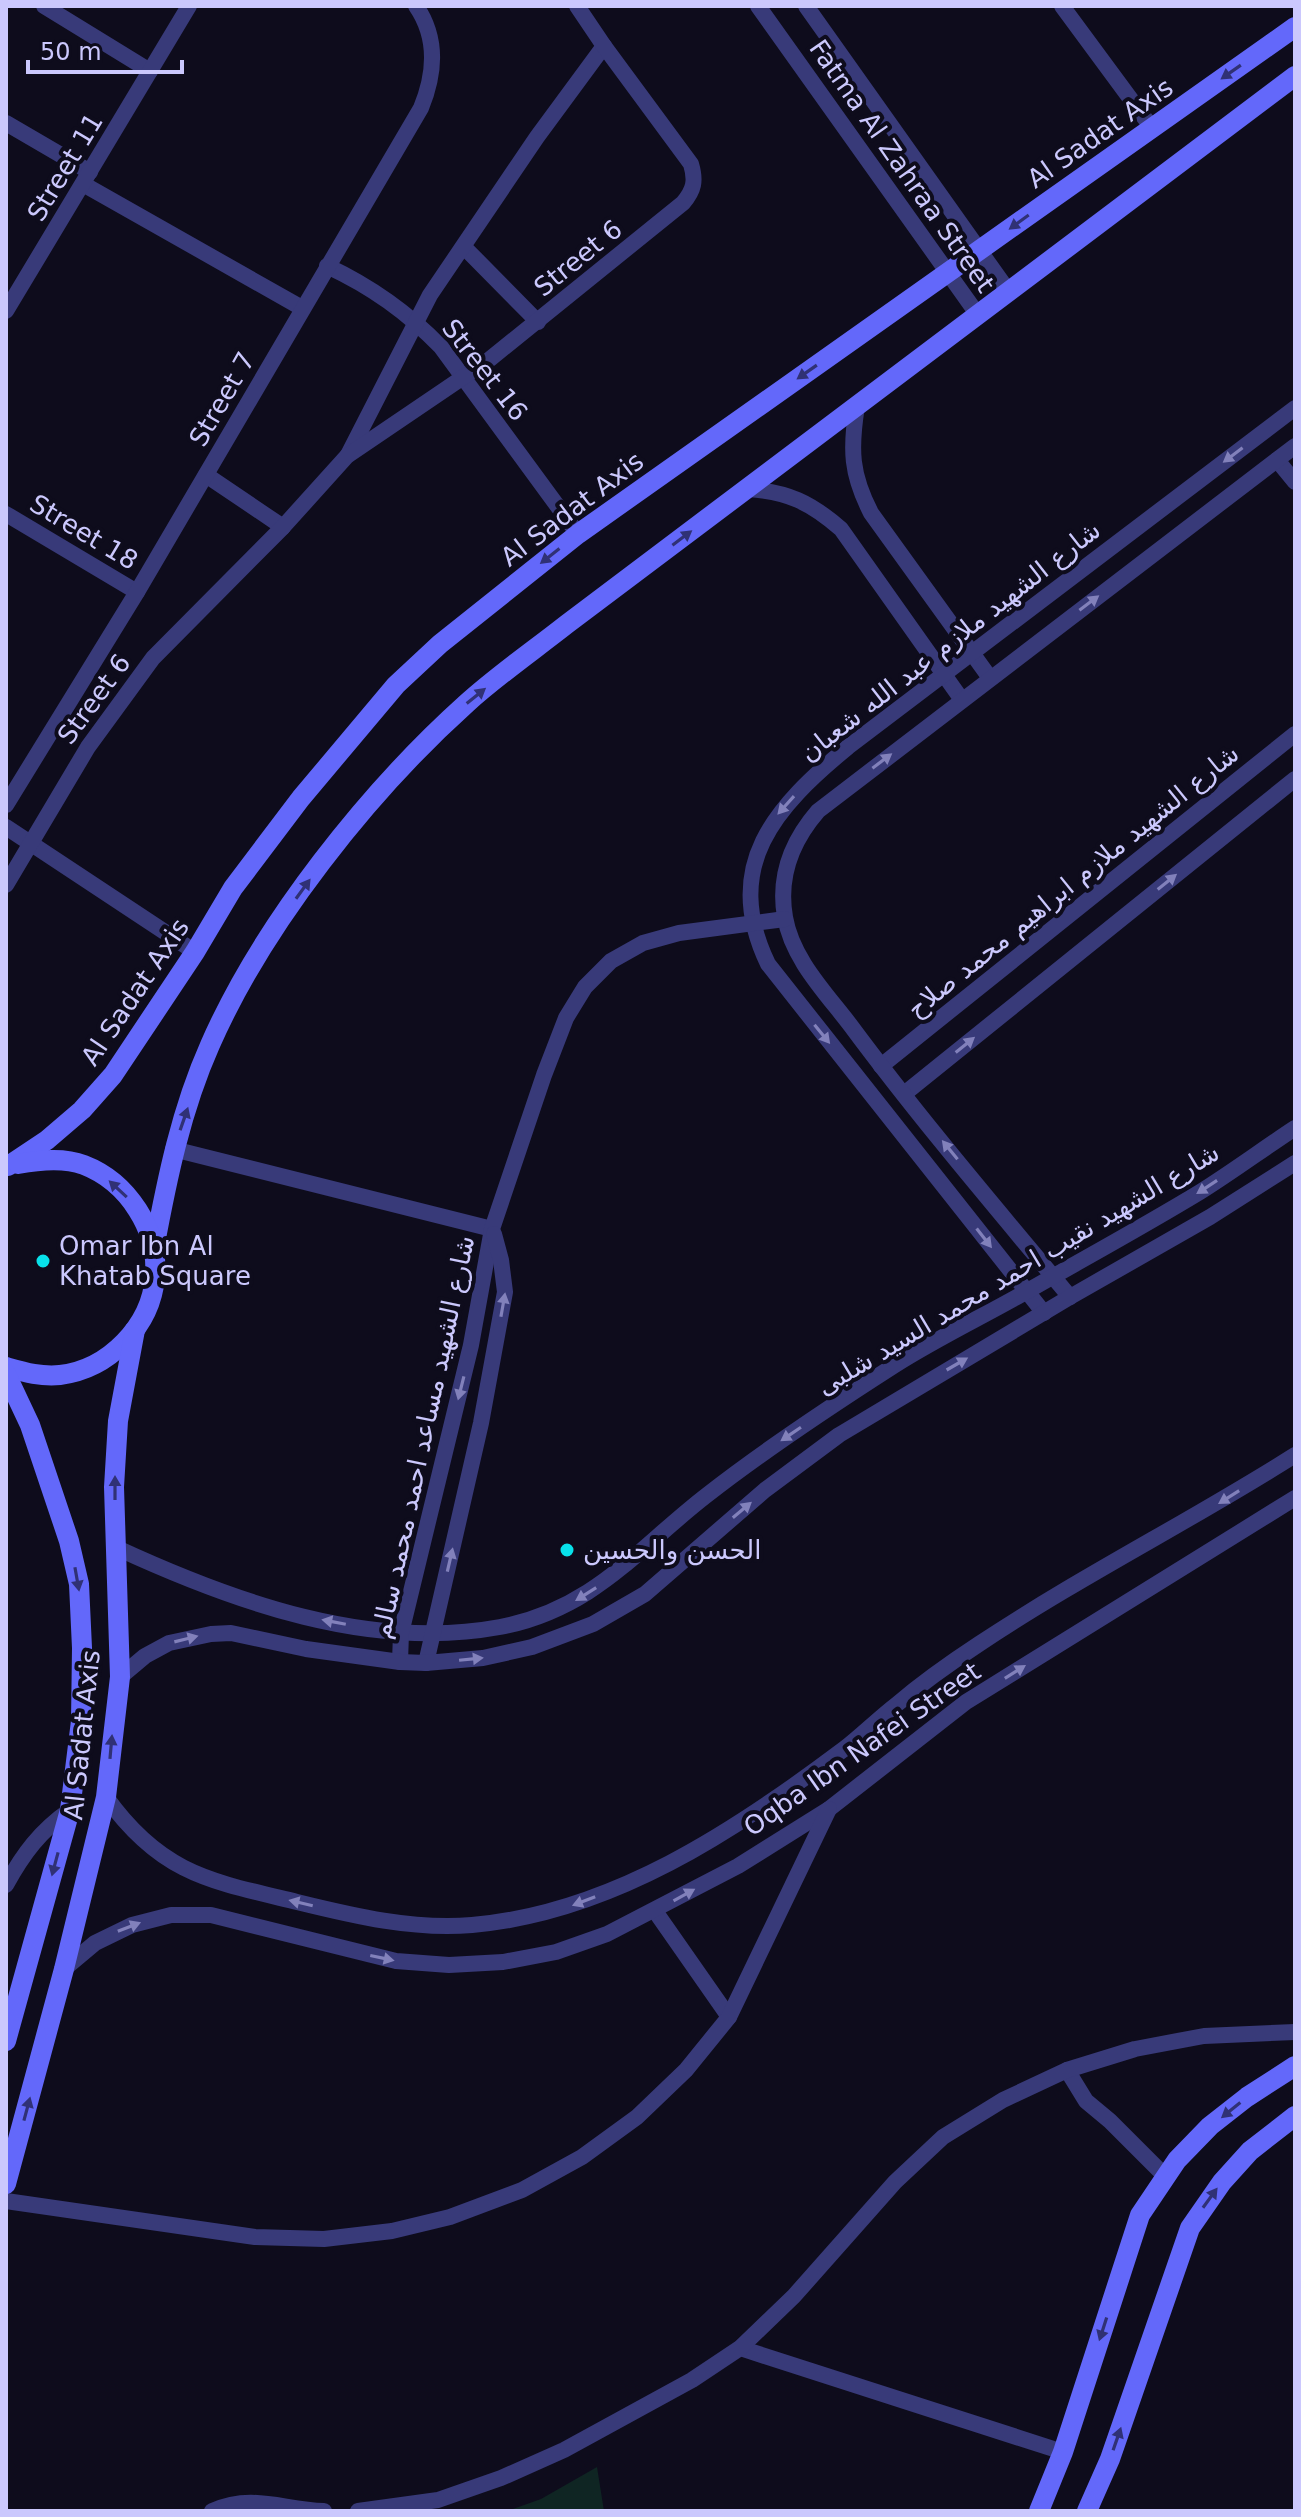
<svg xmlns="http://www.w3.org/2000/svg" width="1301" height="2517" font-family="'DejaVu Sans','Noto Sans Arabic',sans-serif">
<style>
.green{fill:#0f2523}
.lines{fill:none;stroke-linecap:round;stroke-linejoin:round}
.street{stroke:#383a79;stroke-width:16}
.secondary{stroke:#6368fa;stroke-width:20}
.oneway{fill:#303175}
.oneway2{fill:#8281bb}
.poi-dot{fill:#08e1ea;stroke:#0e0c1c;stroke-width:3}
.labels{text-anchor:middle;stroke-width:8;stroke-linejoin:round;paint-order:stroke}
.street-label{font-size:26px;fill:#cbc8fd;stroke:#0e0c1c}
.poi-label{font-size:26px;fill:#cbc8fd;stroke:#0e0c1c;text-anchor:start}
</style>
<rect width="100%" height="100%" fill="#0e0c1c"/>
<!-- green -->
<polygon class="green" points="597,2467 604,2511 507,2511 541,2499"/>
<g class="lines">
<!-- street -->
<g class="street">
<polyline points="44,6 150,71"/>
<polyline points="758,6 978,315"/>
<polyline points="806,6 1009,292"/>
<polyline points="1062,6 1152,128"/>
<polyline points="6,123 90,172"/>
<polyline points="83,184 302,308"/>
<polyline points="464,247 538,322"/>
<path d="M327,266c45,21 80,46 114,81l137,187"/>
<polyline points="6,311 189,6"/>
<path d="M857,406c-7,44 -6,68 14,107l119,165"/>
<polyline points="348,455 430,295 537,137 604,46"/>
<polyline points="1277,460 1295,482"/>
<polyline points="206,475 283,527"/>
<path d="M748,489c40,3 62,13 93,40l121,171"/>
<polyline points="6,514 137,592"/>
<path d="M6,805l131,-213 284,-484c14,-34 17,-70 -5,-102"/>
<polyline points="6,827 195,952"/>
<path d="M6,885l82,-138 65,-89 130,-131 64,-71 143,-97 193,-156c11,-13 13,-22 8,-39l-87,-118 -27,-40"/>
<polyline points="881,1066 1295,734"/>
<polyline points="904,1094 1295,779"/>
<polyline points="173,1149 492,1229"/>
<path d="M1070,1297c-74,-89 -150,-178 -219,-271 -25,-33 -59,-67 -66,-109 -7,-40 7,-76 33,-106l477,-365"/>
<path d="M1044,1313l-276,-349c-47,-98 7,-157 80,-217l447,-339"/>
<path d="M117,1548c117,54 253,103 383,79 94,-18 137,-78 207,-132 60,-47 124,-89 188,-130 44,-28 91,-50 136,-76 56,-32 113,-63 169,-97 32,-20 63,-43 95,-64"/>
<polyline points="400,1662 401,1633 471,1345 492,1229 544,1075 566,1018 585,987 611,961 643,943 679,933 785,919"/>
<polyline points="426,1663 481,1423 505,1292 501,1260 494,1234"/>
<polyline points="120,1677 145,1656 169,1643 211,1634 231,1633 306,1649 400,1662 426,1663 483,1658 532,1647 593,1624 645,1594 765,1490 839,1435 1070,1297 1210,1217 1295,1163"/>
<path d="M106,1797c55,77 104,84 191,105 57,14 116,28 175,23 139,-12 263,-94 372,-176 18,-14 34,-30 52,-44 26,-22 54,-42 83,-61 102,-68 212,-123 316,-189"/>
<path d="M6,1885c17,-31 34,-54 64,-75"/>
<polyline points="655,1911 729,2017"/>
<polyline points="64,1969 95,1943 132,1925 171,1915 211,1915 396,1961 449,1965 503,1962 556,1952 607,1934 738,1866 829,1809 966,1702 1295,1498"/>
<polyline points="1067,2070 1086,2101 1110,2121 1166,2177"/>
<polyline points="6,2201 255,2237 324,2239 392,2231 450,2217 522,2190 582,2157 637,2117 686,2070 729,2017 829,1809"/>
<polyline points="740,2348 1063,2452"/>
<path d="M212,2511c42,-18 70,-1 112,0"/>
<polyline points="358,2511 438,2500 501,2478 564,2450 692,2380 740,2348 794,2296 895,2182 943,2137 1003,2100 1067,2070 1135,2049 1204,2036 1295,2032"/>
</g>
<!-- secondary -->
<g class="secondary">
<polyline points="8,1166 47,1140 82,1110 113,1075 195,952 233,888 301,798 396,685 440,644 578,534 1295,27"/>
<path d="M154,1249c13,-70 27,-139 56,-204 53,-121 159,-254 257,-342 31,-28 67,-53 100,-79l728,-548"/>
<path d="M6,1367c18,5 35,10 54,8 49,-6 91,-49 95,-98 4,-47 -27,-95 -71,-112 -21,-8 -45,-5 -66,-1"/>
<polyline points="6,1374 30,1425 69,1541 79,1584 82,1648 81,1721 70,1810 6,2041"/>
<polyline points="6,2184 64,1969 106,1797 120,1677 114,1487 118,1421 135,1330"/>
<polyline points="1039,2511 1063,2452 1140,2215 1177,2160 1210,2126 1247,2097 1295,2066"/>
<polyline points="1087,2511 1110,2459 1190,2228 1222,2182 1250,2151 1295,2116"/>
</g>
</g>
<!-- one-way arrows -->
<defs><path id="oneway-solid" d="M-6-.8H1V-3.2L6.5 0L1 3.2V.8H-6Z" transform="scale(2)"/></defs>
<g class="oneway">
<use href="#oneway-solid" transform="translate(1231 72) rotate(145)"/>
<use href="#oneway-solid" transform="translate(1019 222) rotate(144)"/>
<use href="#oneway-solid" transform="translate(807 372) rotate(145)"/>
<use href="#oneway-solid" transform="translate(682 538) rotate(-37)"/>
<use href="#oneway-solid" transform="translate(550 556) rotate(142)"/>
<use href="#oneway-solid" transform="translate(476 696) rotate(-39)"/>
<use href="#oneway-solid" transform="translate(303 889) rotate(-54)"/>
<use href="#oneway-solid" transform="translate(184 1119) rotate(-71)"/>
<use href="#oneway-solid" transform="translate(118 1189) rotate(-137)"/>
<use href="#oneway-solid" transform="translate(115 1488) rotate(-90)"/>
<use href="#oneway-solid" transform="translate(77 1579) rotate(80)"/>
<use href="#oneway-solid" transform="translate(111 1747) rotate(-85)"/>
<use href="#oneway-solid" transform="translate(55 1864) rotate(105)"/>
<use href="#oneway-solid" transform="translate(27 2109) rotate(-75)"/>
<use href="#oneway-solid" transform="translate(1231 2110) rotate(141)"/>
<use href="#oneway-solid" transform="translate(1210 2198) rotate(-54)"/>
<use href="#oneway-solid" transform="translate(1103 2329) rotate(108)"/>
<use href="#oneway-solid" transform="translate(1117 2439) rotate(-71)"/>
</g>
<g class="oneway2">
<use href="#oneway-solid" transform="translate(1233 455) rotate(143)"/>
<use href="#oneway-solid" transform="translate(1089 603) rotate(-37)"/>
<use href="#oneway-solid" transform="translate(882 761) rotate(-37)"/>
<use href="#oneway-solid" transform="translate(786 805) rotate(132)"/>
<use href="#oneway-solid" transform="translate(1167 882) rotate(-39)"/>
<use href="#oneway-solid" transform="translate(822 1034) rotate(51)"/>
<use href="#oneway-solid" transform="translate(965 1045) rotate(-39)"/>
<use href="#oneway-solid" transform="translate(950 1150) rotate(-129)"/>
<use href="#oneway-solid" transform="translate(1207 1187) rotate(147)"/>
<use href="#oneway-solid" transform="translate(984 1238) rotate(52)"/>
<use href="#oneway-solid" transform="translate(503 1305) rotate(-80)"/>
<use href="#oneway-solid" transform="translate(957 1364) rotate(-30)"/>
<use href="#oneway-solid" transform="translate(461 1388) rotate(104)"/>
<use href="#oneway-solid" transform="translate(791 1434) rotate(146)"/>
<use href="#oneway-solid" transform="translate(1229 1497) rotate(148)"/>
<use href="#oneway-solid" transform="translate(742 1510) rotate(-40)"/>
<use href="#oneway-solid" transform="translate(450 1560) rotate(-77)"/>
<use href="#oneway-solid" transform="translate(586 1594) rotate(148)"/>
<use href="#oneway-solid" transform="translate(334 1622) rotate(-169)"/>
<use href="#oneway-solid" transform="translate(186 1639) rotate(-14)"/>
<use href="#oneway-solid" transform="translate(471 1659) rotate(-6)"/>
<use href="#oneway-solid" transform="translate(1015 1672) rotate(-32)"/>
<use href="#oneway-solid" transform="translate(684 1895) rotate(-29)"/>
<use href="#oneway-solid" transform="translate(584 1901) rotate(159)"/>
<use href="#oneway-solid" transform="translate(301 1903) rotate(-167)"/>
<use href="#oneway-solid" transform="translate(129 1927) rotate(-21)"/>
<use href="#oneway-solid" transform="translate(382 1958) rotate(12)"/>
</g>
<!-- markers -->
<g class="poi-dot">
<circle cx="43" cy="1261" r="8"/>
<circle cx="567" cy="1550" r="8"/>
</g>
<g class="labels">
<!-- street labels -->
<g class="street-label">
<text transform="translate(1100 133) rotate(-35)" y="9">Al Sadat Axis</text>
<text transform="translate(902 166) rotate(55)" y="9">Fatma Al Zahraa Street</text>
<text transform="translate(65 167) rotate(-59)" y="9">Street 11</text>
<text transform="translate(578 258) rotate(-39)" y="9">Street 6</text>
<text transform="translate(485 370) rotate(52)" y="9">Street 16</text>
<text transform="translate(222 399) rotate(-60)" y="9">Street 7</text>
<text transform="translate(572 509) rotate(-37)" y="9">Al Sadat Axis</text>
<text transform="translate(84 532) rotate(31)" y="9">Street 18</text>
<text transform="translate(950 641) rotate(-38)" y="9">شارع الشهيد ملازم عبد الله شعبان</text>
<text transform="translate(94 699) rotate(-54)" y="9">Street 6</text>
<text transform="translate(1073 881) rotate(-39)" y="9">شارع الشهيد ملازم ابراهيم محمد صلاح</text>
<text transform="translate(135 992) rotate(-56)" y="9">Al Sadat Axis</text>
<text transform="translate(1018 1269) rotate(-31)" y="9">شارع الشهيد نقيب احمد محمد السيد شلبى</text>
<text transform="translate(423 1437) rotate(-78)" y="9">شارع الشهيد مساعد احمد محمد سالم</text>
<text transform="translate(82 1735) rotate(-84)" y="9">Al Sadat Axis</text>
<text transform="translate(862 1749) rotate(-35)" y="9">Oqba Ibn Nafei Street</text>
</g>
<!-- poi labels -->
<g class="poi-label">
<text x="59" y="1255">Omar Ibn Al<tspan x="59" dy="30">Khatab Square</tspan></text>
<text x="583" y="1559">الحسن والحسين</text>
</g>
</g>
<!-- border -->
<rect width="1301" height="2517" fill="none" stroke="#cbc8fd" stroke-width="16"/>
<!-- scale -->
<path d="M28 60v12h154v-12" fill="none" stroke="#cbc8fd" stroke-width="4"/>
<text x="40" y="60" font-size="24" fill="#cbc8fd" stroke="#0e0c1c" stroke-width="6" paint-order="stroke">50 m</text>
</svg>
